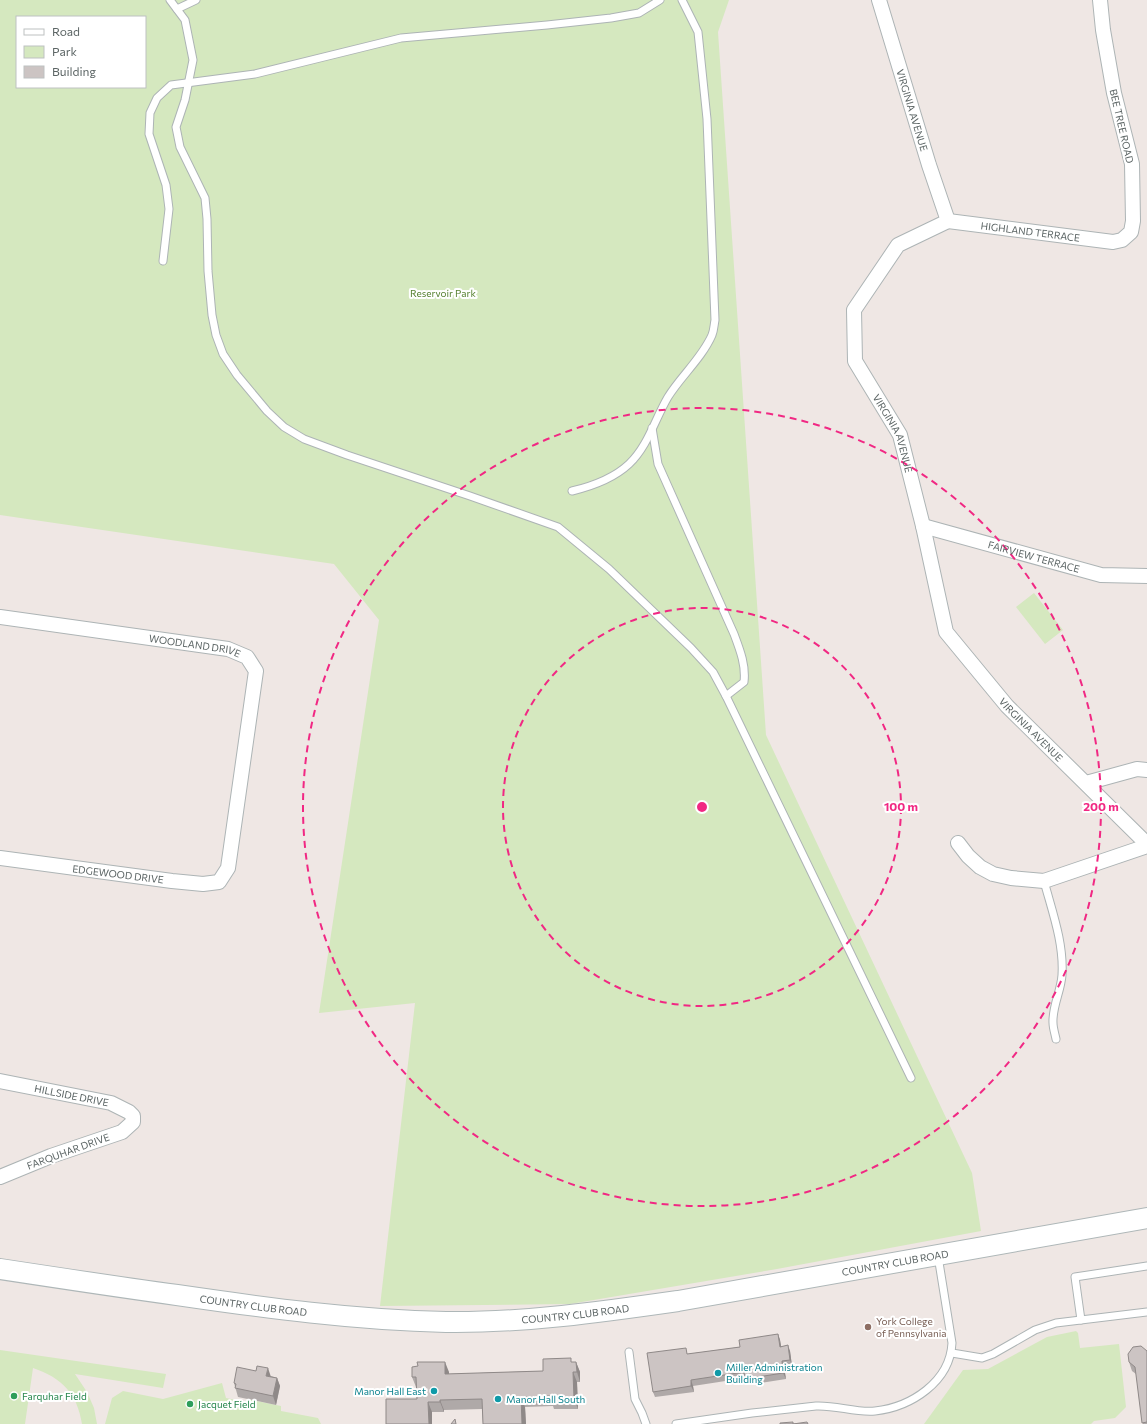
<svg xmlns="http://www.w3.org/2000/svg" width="1147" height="1424" font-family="Commissioner,sans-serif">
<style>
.green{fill:#d5e8bf;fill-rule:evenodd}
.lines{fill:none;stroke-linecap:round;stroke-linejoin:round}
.lane-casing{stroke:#adb4b5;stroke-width:9}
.street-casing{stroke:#adb4b5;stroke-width:16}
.secondary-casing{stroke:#aeb7b8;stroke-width:22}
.lane{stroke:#fff;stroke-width:7}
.street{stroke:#fff;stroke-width:14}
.secondary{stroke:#fff;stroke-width:20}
.wall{fill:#afa9a8}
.shaded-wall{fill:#8f8988}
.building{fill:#ccc4c3;stroke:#8f8988}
.ring{fill:none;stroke:#f12883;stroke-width:2;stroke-dasharray:7 5}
.education-dot{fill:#8d6e63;stroke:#fff;stroke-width:1.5}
.culture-dot{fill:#0f9aa8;stroke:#fff;stroke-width:1.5}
.leisure-dot{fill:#2e9e5b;stroke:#fff;stroke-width:1.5}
.labels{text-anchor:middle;stroke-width:4;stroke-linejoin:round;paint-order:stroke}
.street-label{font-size:10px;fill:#5c6565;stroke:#fff}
.park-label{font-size:10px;fill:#568130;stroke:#fff}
.education-label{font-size:10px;fill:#785e54;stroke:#fff;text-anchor:start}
.culture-label{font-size:10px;fill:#0d838f;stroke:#fff;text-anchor:start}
.leisure-label{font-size:10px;fill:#27864d;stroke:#fff;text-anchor:start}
.centre{fill:#f12883;stroke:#fff;stroke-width:2}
.ring-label{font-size:12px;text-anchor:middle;font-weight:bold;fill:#f12883;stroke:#fff;stroke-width:4;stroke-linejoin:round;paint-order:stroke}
</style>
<rect width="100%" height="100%" fill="#efe7e4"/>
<!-- green -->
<g class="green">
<path d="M0,0h729l-11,32 48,703 206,438 9,58 -204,38 -207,35 -190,2 35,-303 -96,10 60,-393 -45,-56 -334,-49zM17,17h128v70h-128z"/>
<polygon points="1034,593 1063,630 1045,644 1016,607"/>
<polygon points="1076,1331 1078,1333 1080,1348 1119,1344 1126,1407 1115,1418 1094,1421 1091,1424 924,1424 963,1370 988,1369 1047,1337"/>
<path d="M0,1350l166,24 -3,14 -88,-14 12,18 7,16 3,16h-15c-5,-31 -20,-46 -49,-56l-8,56h-25z"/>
<polygon points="222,1383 226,1398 246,1402 247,1399 281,1406 281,1411 318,1418 321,1424 105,1424 112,1398 123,1391 163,1399"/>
</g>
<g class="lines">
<!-- lane casing -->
<g class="lane-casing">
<g id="lane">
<polyline points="170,0 185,20 193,60 185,100 176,127 180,147 205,198 207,219 208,271 212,315 216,335 223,354 237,375 267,411 284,427 304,439 347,455 470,496 558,527 609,569 691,648 713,672 726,696 911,1078"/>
<polyline points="177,9 196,0"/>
<polyline points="163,261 169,209 166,185 149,134 150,113 157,98 171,85 255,74 401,38 547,25 611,18 639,13 660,0"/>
<path d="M652,428l6,36 76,170c6,16 12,31 10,48l-18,14"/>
<path d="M572,491c21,-5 41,-12 57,-27 19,-18 26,-45 39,-67 13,-21 34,-39 44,-62 2,-5 2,-10 3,-15l-8,-201 -9,-87 -16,-32"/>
<path d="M1044,881c8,30 20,62 18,94 -1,16 -10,32 -9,48 0,5 2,11 3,16"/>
<polyline points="1081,1320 1075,1277 1147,1266"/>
<polyline points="629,1352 635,1399 642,1413 646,1424"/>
<polyline points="952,1353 982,1358 993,1354 1035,1330 1056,1323 1147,1312"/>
<path d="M676,1424l76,-11 64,-7c20,-1 40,7 59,5 36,-4 75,-29 77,-68l-14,-87"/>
</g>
</g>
<!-- street casing -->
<g class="street-casing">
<g id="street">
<path id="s1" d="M879,0l50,165 19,56 -50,24 -44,65 1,51 45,74 23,91 23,106 61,74 140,138"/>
<path id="s2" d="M948,221l165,21 9,-2 9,-8 2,-11 -1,-57 -18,-71 -11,-63 -3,-30"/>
<path id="s3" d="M923,526l178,49 46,1"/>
<path id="s4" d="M0,617l228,32 19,8 9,14 -28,197 -9,14 -16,2 -31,-3 -172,-23"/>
<polyline points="1086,783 1137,769 1147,770"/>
<polyline points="958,843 968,856 980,867 993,874 1011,878 1044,881 1147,846"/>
<path id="s5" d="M0,1081l111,22 18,9 4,4v6l-11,10 -71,24 -51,21"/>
</g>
</g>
<!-- secondary casing -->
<g class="secondary-casing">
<g id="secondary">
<path id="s6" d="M0,1269c59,9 118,18 177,26 89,13 178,25 269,27 78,1 155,-10 232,-21l469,-83"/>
</g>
</g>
<!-- lane -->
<use href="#lane" class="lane"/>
<!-- street -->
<use href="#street" class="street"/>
<!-- secondary -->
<use href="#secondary" class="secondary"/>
</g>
<!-- wall -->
<g class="wall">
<polygon points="778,1334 780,1340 781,1346 790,1351 792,1366 784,1367 786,1379 748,1385 745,1378 693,1386 694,1392 655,1397 653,1392 688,1354 740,1347"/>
<polygon points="1147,1351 1147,1424 1143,1424 1136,1374 1132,1371 1129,1362"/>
<polygon points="572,1362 576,1362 580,1372 580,1382 577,1382 578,1409 554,1409 553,1406 525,1407 526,1424 483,1424 482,1409 444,1410 444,1412 432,1412 432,1424 386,1424 417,1399 416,1387 412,1377 418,1366 449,1372 449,1374 543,1371"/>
<polygon points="271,1376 277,1378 280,1386 276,1405 238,1397 234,1383"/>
</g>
<!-- shaded-wall -->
<g class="shaded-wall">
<polygon points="778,1334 780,1340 782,1352 780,1347"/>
<polygon points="788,1345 790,1351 792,1366 790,1360"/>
<polygon points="782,1361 784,1367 786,1379 783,1373"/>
<polygon points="445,1362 449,1372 449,1384 445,1374"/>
<polygon points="576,1362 580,1372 580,1382 577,1372"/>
<polygon points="268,1368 271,1377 266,1376"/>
<polygon points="573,1372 577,1382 578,1409 574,1399"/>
<polygon points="277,1378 280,1386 276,1405 273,1396"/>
<polygon points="691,1380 693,1386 694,1392 691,1386"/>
<polygon points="521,1397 525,1407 526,1424 522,1424"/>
<polygon points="440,1400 444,1410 444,1412 440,1402"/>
<polygon points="428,1402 432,1412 432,1424 429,1424"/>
</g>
<!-- building -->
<g class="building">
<polygon points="778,1334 780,1347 788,1345 790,1360 782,1361 783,1373 745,1379 744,1372 691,1380 691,1386 653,1392 647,1353 686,1348 687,1354 740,1347 739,1340"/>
<polygon points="1141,1346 1147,1351 1147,1422 1142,1423 1135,1367 1129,1362 1128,1354 1133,1347"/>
<polygon points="571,1358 571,1362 576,1362 577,1372 573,1372 574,1399 550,1399 550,1396 521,1397 522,1424 483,1424 482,1399 440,1400 440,1402 428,1402 429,1424 386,1424 386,1399 417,1399 416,1377 412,1377 412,1367 418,1366 417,1362 445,1362 445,1374 543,1371 543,1359"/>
<polygon points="257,1366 268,1368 266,1376 277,1378 273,1396 235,1388 236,1384 234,1383 237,1367 256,1371"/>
<polygon points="455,1419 456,1424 451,1424"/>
<polygon points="793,1422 793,1424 780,1424 780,1423"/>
<polygon points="807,1422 808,1424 793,1424"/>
</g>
<!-- distance rings -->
<g class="ring">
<circle cx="702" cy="807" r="199"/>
<circle cx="702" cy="807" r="399"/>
</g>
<!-- markers -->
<circle class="education-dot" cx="868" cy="1327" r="4"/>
<g class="culture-dot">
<circle cx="718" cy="1373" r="4"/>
<circle cx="434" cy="1391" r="4"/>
<circle cx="498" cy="1399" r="4"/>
</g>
<g class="leisure-dot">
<circle cx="14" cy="1396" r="4"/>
<circle cx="190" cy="1404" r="4"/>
</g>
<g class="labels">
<!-- street labels -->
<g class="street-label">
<text dy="4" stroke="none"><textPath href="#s1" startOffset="115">VIRGINIA AVENUE</textPath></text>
<text transform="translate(1122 126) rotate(77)" y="4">BEE TREE ROAD</text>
<text dy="4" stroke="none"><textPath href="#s2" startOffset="83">HIGHLAND TERRACE</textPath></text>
<text dy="4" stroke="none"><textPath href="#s1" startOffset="499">VIRGINIA AVENUE</textPath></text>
<text dy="4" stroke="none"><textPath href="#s3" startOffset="115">FAIRVIEW TERRACE</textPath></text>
<text dy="4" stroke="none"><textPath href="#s4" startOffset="197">WOODLAND DRIVE</textPath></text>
<text dy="4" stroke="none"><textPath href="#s1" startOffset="835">VIRGINIA AVENUE</textPath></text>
<text transform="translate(118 874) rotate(7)" y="4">EDGEWOOD DRIVE</text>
<text dy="4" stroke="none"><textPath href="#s5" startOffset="73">HILLSIDE DRIVE</textPath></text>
<text transform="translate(68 1151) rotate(-20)" y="4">FARQUHAR DRIVE</text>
<text dy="4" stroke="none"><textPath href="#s6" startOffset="903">COUNTRY CLUB ROAD</textPath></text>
<text dy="4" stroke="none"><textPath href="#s6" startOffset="256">COUNTRY CLUB ROAD</textPath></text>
<text dy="4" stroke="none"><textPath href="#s6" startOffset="579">COUNTRY CLUB ROAD</textPath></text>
</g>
<!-- park labels -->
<g class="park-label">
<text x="443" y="297">Reservoir Park</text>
</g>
<!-- education labels -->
<g class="education-label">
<text x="876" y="1325">York College<tspan x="876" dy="12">of Pennsylvania</tspan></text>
</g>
<!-- culture labels -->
<g class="culture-label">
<text x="726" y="1371">Miller Administration<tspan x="726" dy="12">Building</tspan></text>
<text x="426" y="1395" text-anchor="end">Manor Hall East</text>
<text x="506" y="1403">Manor Hall South</text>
</g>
<!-- leisure labels -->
<g class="leisure-label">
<text x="22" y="1400">Farquhar Field</text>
<text x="198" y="1408">Jacquet Field</text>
</g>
</g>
<circle cx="702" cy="807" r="6" class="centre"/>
<g class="ring-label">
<text x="901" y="811">100 m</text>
<text x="1101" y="811">200 m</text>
</g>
<!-- legend -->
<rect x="16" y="16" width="130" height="72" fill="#ffffff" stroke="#bec1c1"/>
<rect x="24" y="29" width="20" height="6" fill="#ffffff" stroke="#bec1c1"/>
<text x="52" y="36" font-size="12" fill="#5c6565">Road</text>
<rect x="24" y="46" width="20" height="12" fill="#d5e8bf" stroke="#bec1c1"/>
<text x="52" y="56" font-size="12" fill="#5c6565">Park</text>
<rect x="24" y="66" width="20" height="12" fill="#ccc4c3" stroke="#bec1c1"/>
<text x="52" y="76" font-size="12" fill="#5c6565">Building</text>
</svg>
